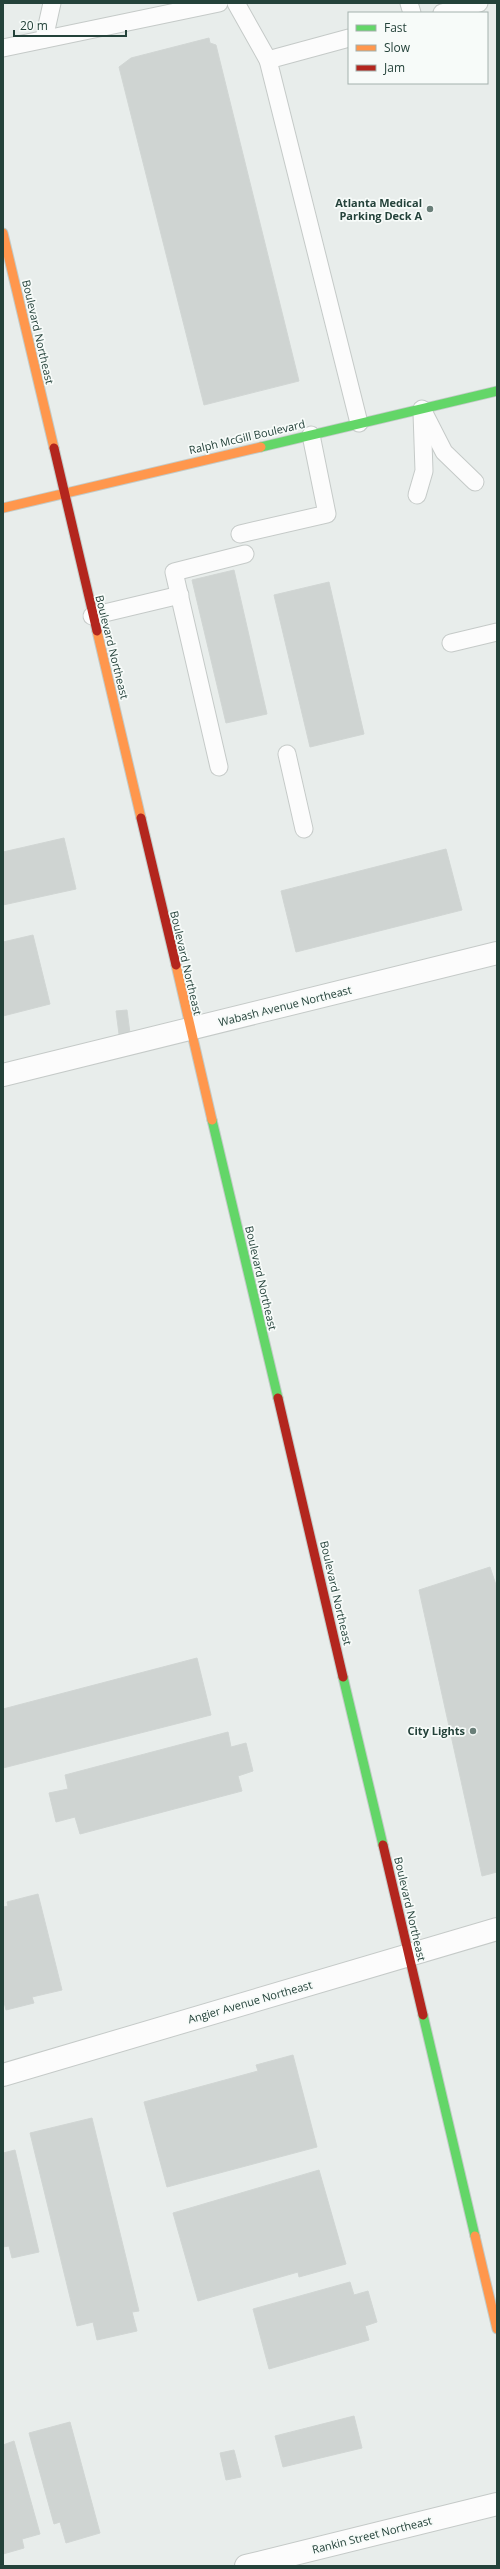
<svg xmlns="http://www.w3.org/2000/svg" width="500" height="2569" font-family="'Open Sans',sans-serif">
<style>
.building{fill:#cfd4d2;stroke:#d1d6d4}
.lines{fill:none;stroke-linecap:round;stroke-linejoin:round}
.lane-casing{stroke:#c5cac8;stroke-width:19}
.street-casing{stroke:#c5cac8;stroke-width:24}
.fast-casing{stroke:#c3cbc8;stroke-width:11}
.slow-casing{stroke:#c3cbc8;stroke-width:11}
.jam-casing{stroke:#c3cbc8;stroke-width:11}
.lane{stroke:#fcfcfc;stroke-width:17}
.street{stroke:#fcfcfc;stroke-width:22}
.fast{stroke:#63d668;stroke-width:9}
.slow{stroke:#ff974d;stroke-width:9}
.jam{stroke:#b3261e;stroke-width:9}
.poi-dot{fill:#697e78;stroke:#f7fbf9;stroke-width:1.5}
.labels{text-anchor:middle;stroke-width:3.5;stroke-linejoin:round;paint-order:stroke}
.poi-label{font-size:11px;font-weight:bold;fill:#24423a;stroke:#f7fbf9;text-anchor:end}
.street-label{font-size:11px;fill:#24423a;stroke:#f7fbf9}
</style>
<rect width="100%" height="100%" fill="#e8edeb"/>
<!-- building -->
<g class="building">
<polygon points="209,38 210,43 216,45 299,381 204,405 119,67 131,58"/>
<polygon points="234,570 267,714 226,723 192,580"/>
<polygon points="329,582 364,734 310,747 274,595"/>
<polygon points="64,838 76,889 3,905 3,852"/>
<polygon points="446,849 462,910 296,952 281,891"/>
<polygon points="33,935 50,1004 3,1016 3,942"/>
<polygon points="127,1010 131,1041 120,1042 116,1011"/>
<polygon points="490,1567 497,1588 497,1872 482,1876 419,1590"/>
<polygon points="197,1658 211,1715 3,1768 3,1709"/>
<polygon points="228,1732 231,1747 246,1743 253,1771 238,1776 242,1791 80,1834 75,1817 56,1822 49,1793 68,1789 65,1775"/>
<polygon points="38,1894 62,1990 32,1997 34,2003 6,2010 3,1998 3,1907 8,1906 7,1902"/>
<polygon points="293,2055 317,2147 167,2187 144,2102 258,2071 256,2065"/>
<polygon points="92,2118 139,2311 132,2312 137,2331 97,2340 93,2322 77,2326 30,2133"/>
<polygon points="15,2150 39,2252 12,2258 9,2246 3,2247 3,2153"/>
<polygon points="319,2170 346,2264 299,2277 298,2272 198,2301 173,2213"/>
<polygon points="350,2282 354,2295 368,2291 377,2322 365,2326 369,2340 269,2369 253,2309"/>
<polygon points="354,2416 362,2448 283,2467 275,2436"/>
<polygon points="70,2422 100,2533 66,2543 60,2522 54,2524 29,2433"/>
<polygon points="14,2441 40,2534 22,2539 24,2548 3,2554 3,2445"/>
<polygon points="234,2450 241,2477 226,2480 220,2453"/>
</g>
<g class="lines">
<!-- lane casing -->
<g class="lane-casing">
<g id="lane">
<polyline points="236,3 268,60"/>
<polyline points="409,3 412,13"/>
<polyline points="442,13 479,3"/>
<polyline points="349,38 268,60 359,423"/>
<polyline points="44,39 52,3"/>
<polyline points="3,48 219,3"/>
<polyline points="422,409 444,452 475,482"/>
<polyline points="417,495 424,471 422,413"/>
<polyline points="240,534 327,514 311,435"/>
<polyline points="92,616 180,595"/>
<polyline points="451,643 497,632"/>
<polyline points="287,754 304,829"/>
<polyline points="219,767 174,572 245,554"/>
</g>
</g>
<!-- street casing -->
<g class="street-casing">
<g id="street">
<polyline points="3,1075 497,953"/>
<polyline points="3,2075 497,1929"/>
<polyline points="246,2566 497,2504"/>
</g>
</g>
<!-- fast casing -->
<g class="fast-casing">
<g id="fast">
<polyline points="261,447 497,391"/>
<polyline points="212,1120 278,1398"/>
<polyline points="343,1677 383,1845"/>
<polyline points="423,2015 475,2236"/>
</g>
</g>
<!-- slow casing -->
<g class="slow-casing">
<g id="slow">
<polyline points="3,233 54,448"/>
<polyline points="3,508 261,447"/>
<polyline points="97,631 141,818"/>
<polyline points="176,965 212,1120"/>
<polyline points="475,2236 497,2329"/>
</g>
</g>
<!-- jam casing -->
<g class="jam-casing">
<g id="jam">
<polyline points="54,448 97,631"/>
<polyline points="141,818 176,965"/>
<polyline points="278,1398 343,1677"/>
<polyline points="383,1845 423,2015"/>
</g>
</g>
<!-- lane -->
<use href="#lane" class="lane"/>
<!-- street -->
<use href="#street" class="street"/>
<!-- fast -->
<use href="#fast" class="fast"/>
<!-- slow -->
<use href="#slow" class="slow"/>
<!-- jam -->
<use href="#jam" class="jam"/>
</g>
<!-- markers -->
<g class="poi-dot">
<circle cx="430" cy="209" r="4"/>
<circle cx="473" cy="1731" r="4"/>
</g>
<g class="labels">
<!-- poi labels -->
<g class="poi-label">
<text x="422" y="207">Atlanta Medical<tspan x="422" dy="13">Parking Deck A</tspan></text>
<text x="465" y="1735">City Lights</text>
</g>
<!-- street labels -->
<g class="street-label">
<text transform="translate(38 332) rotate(77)" y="4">Boulevard Northeast</text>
<text transform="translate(247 437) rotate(-13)" y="4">Ralph McGill Boulevard</text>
<text transform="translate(112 647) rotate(76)" y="4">Boulevard Northeast</text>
<text transform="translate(186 963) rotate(77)" y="4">Boulevard Northeast</text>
<text transform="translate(285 1006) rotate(-14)" y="4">Wabash Avenue Northeast</text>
<text transform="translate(261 1278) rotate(77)" y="4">Boulevard Northeast</text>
<text transform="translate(336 1593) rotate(77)" y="4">Boulevard Northeast</text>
<text transform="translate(410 1909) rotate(77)" y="4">Boulevard Northeast</text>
<text transform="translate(250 2002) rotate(-16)" y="4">Angier Avenue Northeast</text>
<text transform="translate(372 2535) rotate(-14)" y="4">Rankin Street Northeast</text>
</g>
</g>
<!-- border -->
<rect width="500" height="2569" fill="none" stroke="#24423a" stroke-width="8"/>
<!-- legend -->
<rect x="348" y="12" width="140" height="72" fill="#f7fbf9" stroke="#a3b1ad"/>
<rect x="356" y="25" width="20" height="6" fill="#63d668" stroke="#a3b1ad"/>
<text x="384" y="32" font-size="12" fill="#24423a">Fast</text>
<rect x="356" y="45" width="20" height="6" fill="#ff974d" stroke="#a3b1ad"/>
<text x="384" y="52" font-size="12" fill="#24423a">Slow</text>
<rect x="356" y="65" width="20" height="6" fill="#b3261e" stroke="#a3b1ad"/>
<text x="384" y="72" font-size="12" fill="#24423a">Jam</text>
<!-- scale -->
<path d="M14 30v6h112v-6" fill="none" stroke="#24423a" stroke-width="2"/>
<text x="20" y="30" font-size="12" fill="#24423a" stroke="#f7fbf9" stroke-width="3" paint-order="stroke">20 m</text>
</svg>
